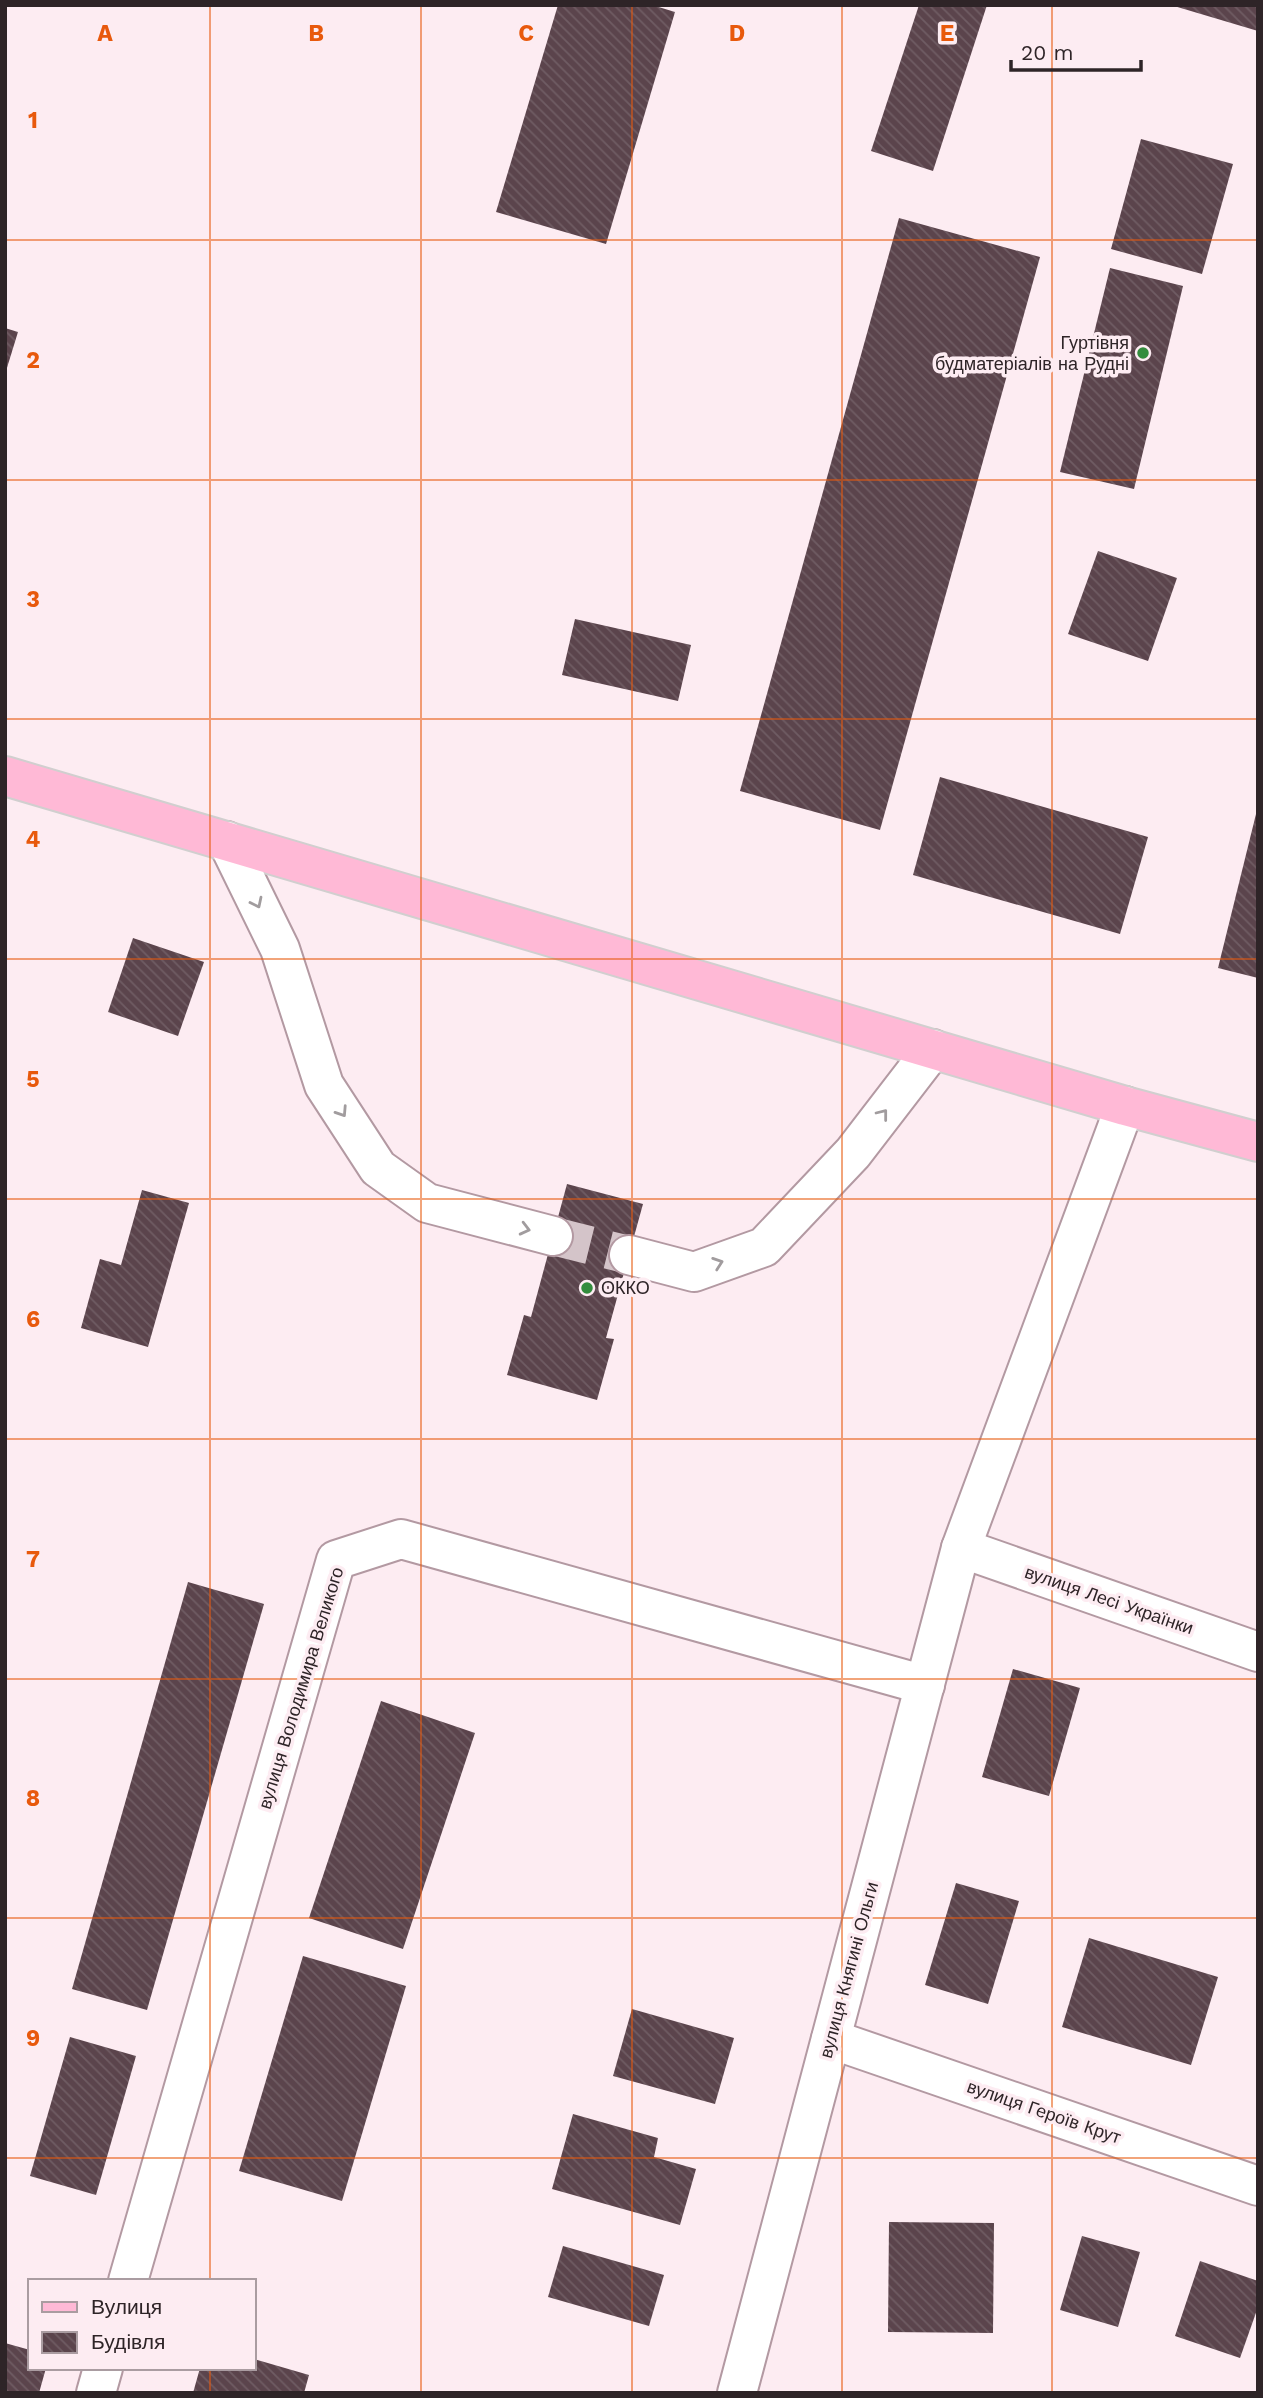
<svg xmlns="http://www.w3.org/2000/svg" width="1263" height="2398" font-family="'Work Sans',sans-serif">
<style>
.building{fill:url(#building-back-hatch)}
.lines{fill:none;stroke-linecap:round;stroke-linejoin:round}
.minor-tunnel{stroke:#d4c4c9;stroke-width:38;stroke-dasharray:38 19;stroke-linecap:butt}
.minor-casing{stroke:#b399a2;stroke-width:42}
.major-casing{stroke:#d1cfcf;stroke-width:42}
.minor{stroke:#fff;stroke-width:38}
.major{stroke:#ffb9d6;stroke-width:38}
.oneway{stroke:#a19c9e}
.grid{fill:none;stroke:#e8590c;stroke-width:2;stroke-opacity:0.55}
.poi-dot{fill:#338c3d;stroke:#fdecf2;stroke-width:2.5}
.labels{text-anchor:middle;stroke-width:7;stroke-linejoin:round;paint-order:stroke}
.poi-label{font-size:18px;fill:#2e2427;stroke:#fdecf2;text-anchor:end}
.street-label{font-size:18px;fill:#2e2427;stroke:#fdecf2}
.grid-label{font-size:23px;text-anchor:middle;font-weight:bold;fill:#e8590c;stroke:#fdecf2;stroke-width:7;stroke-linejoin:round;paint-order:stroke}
</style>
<defs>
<pattern id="building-back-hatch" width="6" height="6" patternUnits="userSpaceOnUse" patternTransform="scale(1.75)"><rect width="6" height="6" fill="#5b444c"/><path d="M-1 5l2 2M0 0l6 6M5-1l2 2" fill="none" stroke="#6f5c63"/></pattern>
</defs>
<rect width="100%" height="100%" fill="#fdecf2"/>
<!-- building -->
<g class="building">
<polygon points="558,5 652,5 675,12 606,244 496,212"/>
<polygon points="919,5 987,5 933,171 871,151"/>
<polygon points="1174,5 1258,5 1258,31 1174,6"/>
<polygon points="1141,139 1233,164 1202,274 1111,249"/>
<polygon points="899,218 1040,257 880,830 740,791"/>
<polygon points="1110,268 1183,286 1134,489 1060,472"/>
<polygon points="5,328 18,332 6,371 5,371"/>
<polygon points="1098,551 1177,578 1148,661 1068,634"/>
<polygon points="575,619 691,645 678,701 562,675"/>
<polygon points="940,777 1148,837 1120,934 913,875"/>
<polygon points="1257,810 1258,810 1258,978 1218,968"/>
<polygon points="133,938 204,962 178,1036 108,1012"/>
<polygon points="567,1184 643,1204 606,1338 614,1339 597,1400 507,1375 524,1315 531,1317"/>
<polygon points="142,1190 189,1203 148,1347 81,1328 100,1259 121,1265"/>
<polygon points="188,1582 264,1604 147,2010 72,1989"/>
<polygon points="1013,1669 1080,1688 1049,1796 982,1777"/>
<polygon points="381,1701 475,1733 403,1949 309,1918"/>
<polygon points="956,1883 1019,1901 988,2004 925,1985"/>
<polygon points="1089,1938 1218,1977 1191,2065 1062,2027"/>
<polygon points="303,1956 406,1986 342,2201 239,2171"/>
<polygon points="632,2009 734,2038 715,2104 613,2076"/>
<polygon points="70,2037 136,2056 96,2195 30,2176"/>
<polygon points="573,2114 658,2138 654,2157 696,2169 680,2225 552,2189"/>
<polygon points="889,2222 994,2223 993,2333 888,2332"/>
<polygon points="1082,2236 1140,2252 1118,2327 1060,2310"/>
<polygon points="563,2246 664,2275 649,2326 548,2297"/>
<polygon points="1200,2261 1258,2281 1258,2307 1240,2358 1175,2336"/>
<polygon points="5,2343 30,2350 30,2368 46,2368 39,2393 5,2393"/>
<polygon points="254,2359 309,2375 304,2393 193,2393 200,2368 254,2368"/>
</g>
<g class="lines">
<!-- minor-tunnel -->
<polyline class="minor-tunnel" points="553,1236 629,1255"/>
<!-- minor casing -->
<g class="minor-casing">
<g id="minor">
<polyline points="227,841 280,949 324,1085 378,1168 427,1203 553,1236"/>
<polyline points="629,1255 694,1272 764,1247 853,1153 933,1049"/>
<polyline points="961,1548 1258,1652"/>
<polyline points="831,2039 1258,2186"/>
<polyline points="128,2281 336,1560 401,1539 925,1685"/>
<polyline points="96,2393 103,2368"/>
<polyline points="737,2393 961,1548 1125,1106"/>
</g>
</g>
<!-- major casing -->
<g class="major-casing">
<polyline id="major" points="5,776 1125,1106 1258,1142"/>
</g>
<!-- minor -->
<use href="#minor" class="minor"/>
<!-- major -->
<use href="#major" class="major"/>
</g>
<!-- one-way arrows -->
<defs><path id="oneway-chevron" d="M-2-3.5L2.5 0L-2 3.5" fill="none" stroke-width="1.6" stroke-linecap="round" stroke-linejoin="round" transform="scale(1.75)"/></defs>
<g class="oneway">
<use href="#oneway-chevron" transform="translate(257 903) rotate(64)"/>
<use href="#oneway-chevron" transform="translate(342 1112) rotate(57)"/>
<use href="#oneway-chevron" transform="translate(883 1114) rotate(-52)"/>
<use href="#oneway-chevron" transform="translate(525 1229) rotate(14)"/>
<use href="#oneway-chevron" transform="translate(718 1263) rotate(-19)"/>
</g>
<!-- grid -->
<path class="grid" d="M210,5v2276M421,5v2388M632,5v2388M842,5v2388M1052,5v2388M5,240h1253M5,480h1253M5,719h1253M5,959h1253M5,1199h1253M5,1439h1253M5,1679h1253M5,1918h1253M5,2158h1253M210,2368v25"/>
<!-- markers -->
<g class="poi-dot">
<circle cx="1143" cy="353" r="7"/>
<circle cx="587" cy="1288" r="7"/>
</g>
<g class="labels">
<!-- poi labels -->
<g class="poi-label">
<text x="1129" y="349">Гуртівня<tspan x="1129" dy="21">будматеріалів на Рудні</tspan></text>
<text x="601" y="1294" text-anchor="start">ОККО</text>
</g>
<!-- street labels -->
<g class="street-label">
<text transform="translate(1109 1600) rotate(19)" y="6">вулиця Лесі Українки</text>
<text transform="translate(301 1688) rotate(-73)" y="6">вулиця Володимира Великого</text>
<text transform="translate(849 1970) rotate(-75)" y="6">вулиця Княгині Ольги</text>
<text transform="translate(1044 2112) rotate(19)" y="6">вулиця Героїв Крут</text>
</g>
</g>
<g class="grid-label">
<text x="105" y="41">A</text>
<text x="316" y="41">B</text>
<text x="526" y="41">C</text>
<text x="737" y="41">D</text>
<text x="947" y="41">E</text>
<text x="33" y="128">1</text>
<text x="33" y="368">2</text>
<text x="33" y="607">3</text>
<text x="33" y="847">4</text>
<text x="33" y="1087">5</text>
<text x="33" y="1327">6</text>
<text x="33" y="1567">7</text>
<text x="33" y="1806">8</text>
<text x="33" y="2046">9</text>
</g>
<!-- border -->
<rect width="1263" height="2398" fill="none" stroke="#2e2427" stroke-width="14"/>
<!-- legend -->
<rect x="28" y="2279" width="228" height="91" fill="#fdecf2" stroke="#aa9ca1" stroke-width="2"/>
<rect x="42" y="2302" width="35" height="10" fill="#ffb9d6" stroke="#aa9ca1" stroke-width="2"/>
<text x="91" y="2314" font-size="21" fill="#2e2427">Вулиця</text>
<rect x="42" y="2332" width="35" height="21" fill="url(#building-back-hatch)" stroke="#aa9ca1" stroke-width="2"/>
<text x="91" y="2349" font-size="21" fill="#2e2427">Будівля</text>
<!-- scale -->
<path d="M1011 60v10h130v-10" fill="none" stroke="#2e2427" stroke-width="3.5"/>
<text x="1021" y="60" font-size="21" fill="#2e2427" stroke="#fdecf2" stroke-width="5" paint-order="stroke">20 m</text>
</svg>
